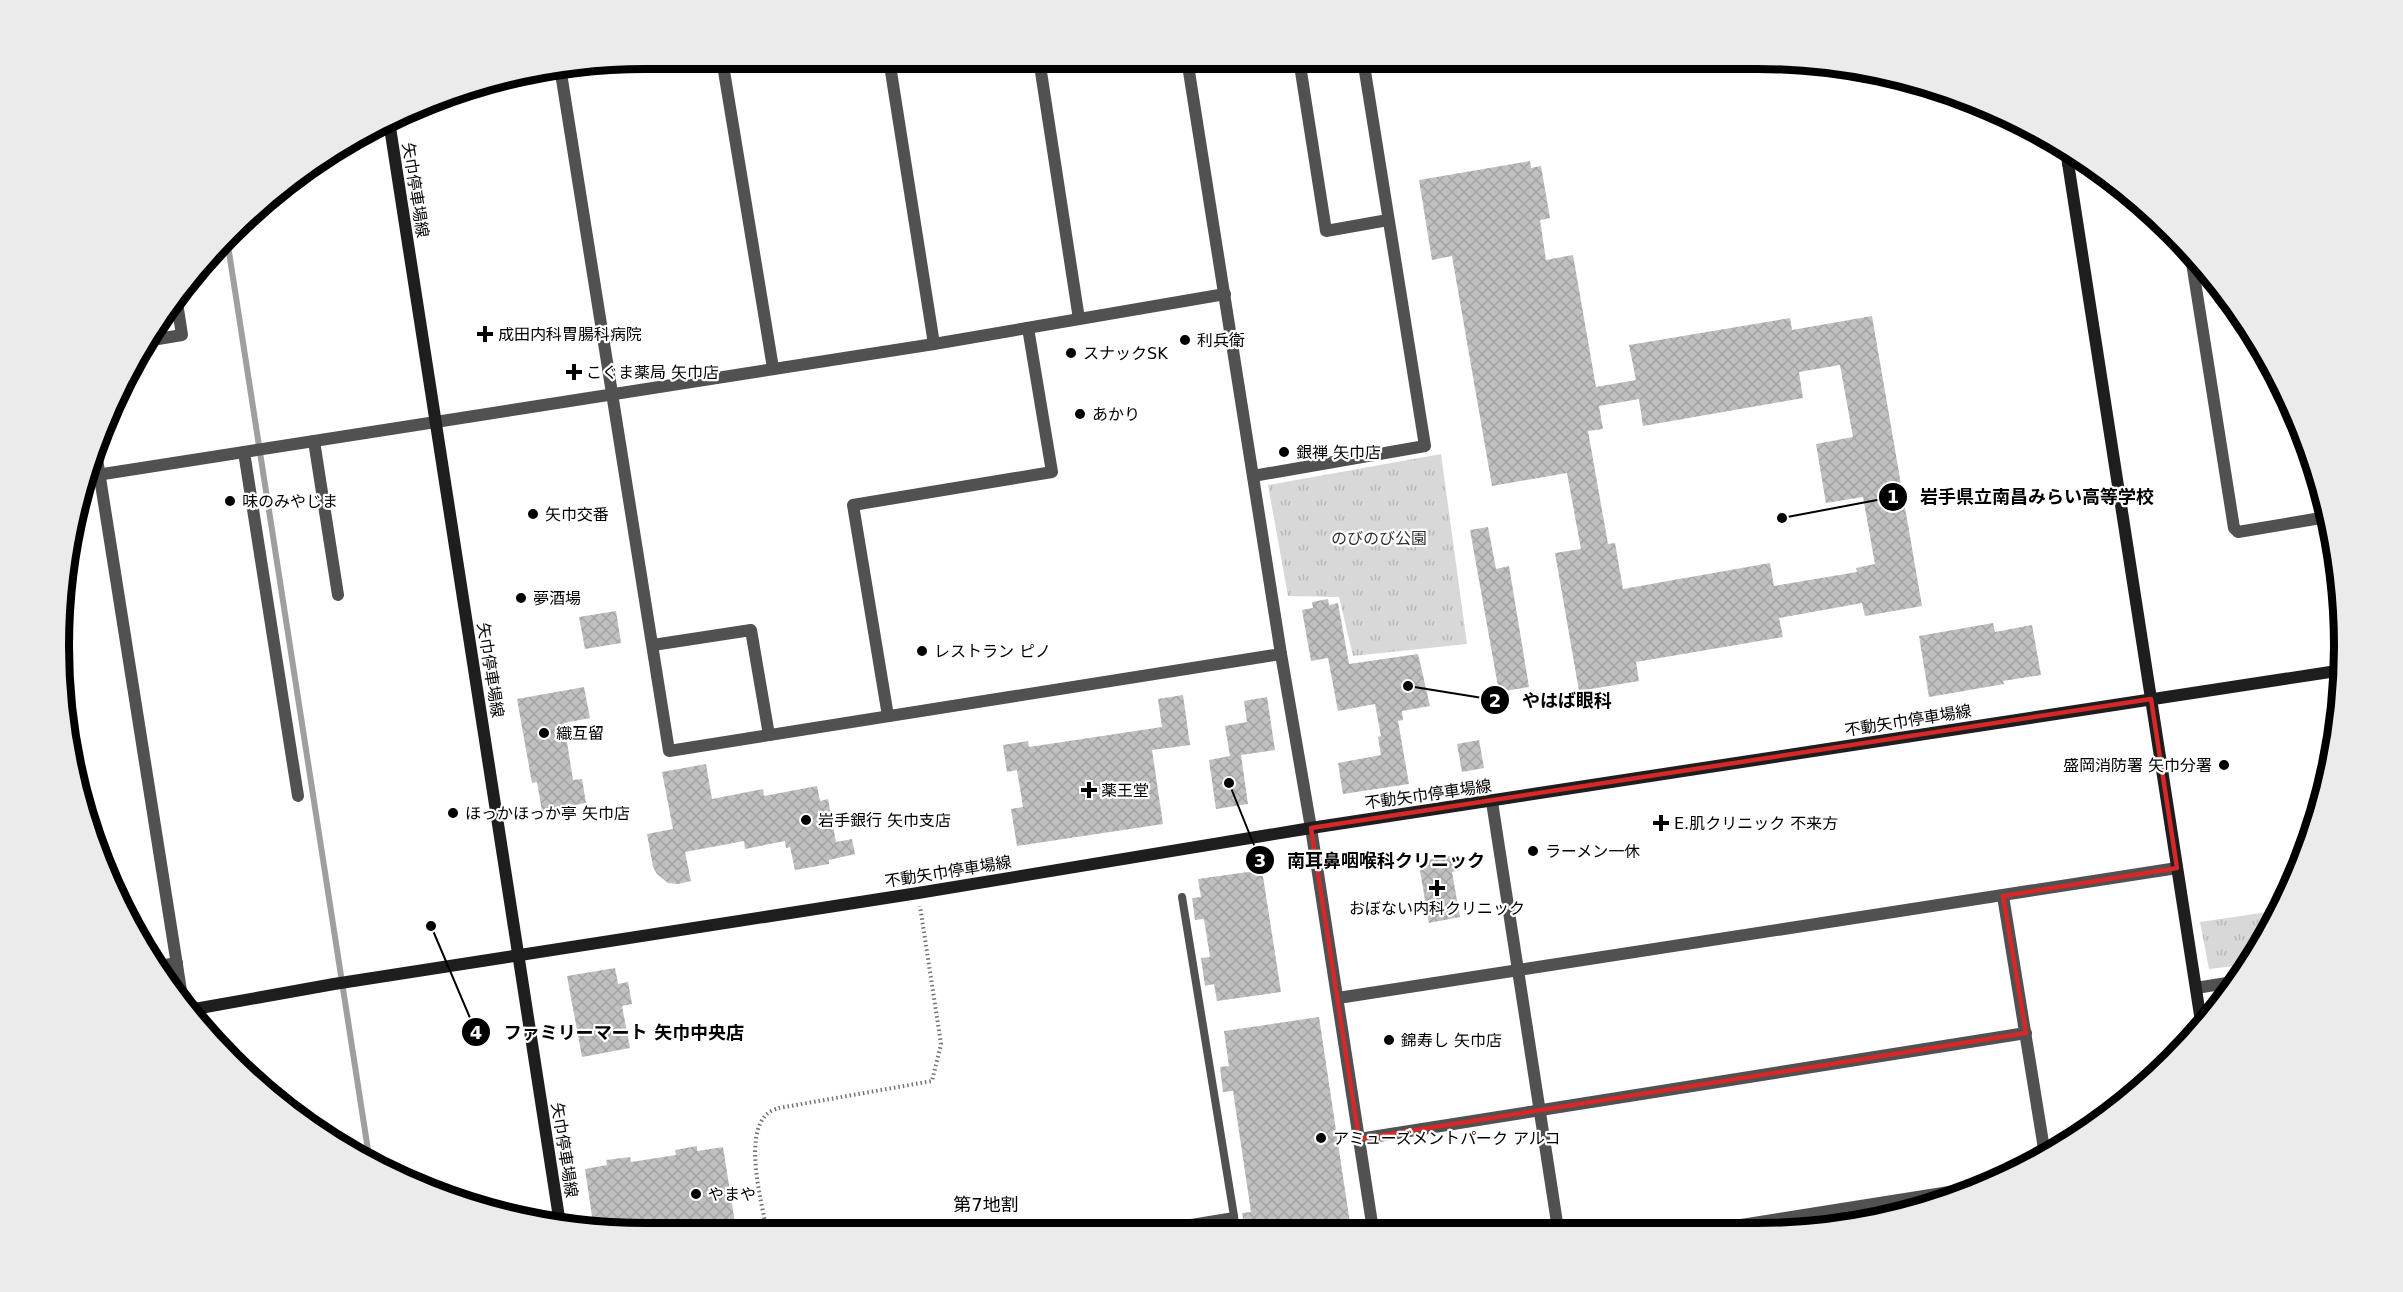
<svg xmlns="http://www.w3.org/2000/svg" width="2403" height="1292" font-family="'DejaVu Sans','Noto Sans JP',sans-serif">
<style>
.grass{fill:url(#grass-tufts)}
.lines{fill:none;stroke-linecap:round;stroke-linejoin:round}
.stream{stroke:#9f9f9f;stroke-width:6}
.building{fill:url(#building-cross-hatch);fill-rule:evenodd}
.path{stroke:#737373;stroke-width:4;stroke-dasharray:1.5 3;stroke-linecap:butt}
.lane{stroke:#515151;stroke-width:8}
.street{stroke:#515151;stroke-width:12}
.secondary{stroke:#1e1e1e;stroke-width:12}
.marked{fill:none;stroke:#d62828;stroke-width:4.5;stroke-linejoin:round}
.poi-dot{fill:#000;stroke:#fff;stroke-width:2}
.labels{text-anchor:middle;stroke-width:4.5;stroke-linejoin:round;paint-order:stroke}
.street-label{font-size:16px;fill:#000;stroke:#fff}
.poi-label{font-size:16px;fill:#000;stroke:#fff;text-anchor:start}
.park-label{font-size:16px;fill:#2f2f2f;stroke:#fff}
.neighbourhood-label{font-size:18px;fill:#000;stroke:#fff}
.rim{fill:none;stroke:#000;stroke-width:8}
.leader{fill:none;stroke:#000;stroke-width:2}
.callout-dot{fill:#000;stroke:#fff;stroke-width:2}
.mark-label{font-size:18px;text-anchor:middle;font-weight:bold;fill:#fff}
.callout-label{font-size:18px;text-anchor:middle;font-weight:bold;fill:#000;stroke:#fff;stroke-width:4.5;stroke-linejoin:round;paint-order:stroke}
</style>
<defs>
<pattern id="grass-tufts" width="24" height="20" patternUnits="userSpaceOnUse" patternTransform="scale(1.5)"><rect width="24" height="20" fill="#d8d8d8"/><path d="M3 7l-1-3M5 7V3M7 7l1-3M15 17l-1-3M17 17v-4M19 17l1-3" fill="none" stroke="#b8b8b8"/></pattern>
<pattern id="building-cross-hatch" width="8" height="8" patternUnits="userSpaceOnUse" patternTransform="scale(1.5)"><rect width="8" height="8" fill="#c0c0c0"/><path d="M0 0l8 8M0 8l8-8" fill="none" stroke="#a3a3a3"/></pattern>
</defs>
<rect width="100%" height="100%" fill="#fff"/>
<!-- grass -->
<g class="grass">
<polygon points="1441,454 1467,644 1353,656 1339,597 1288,596 1268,485"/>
<polygon points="2281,910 2244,965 2209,969 2200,922"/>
</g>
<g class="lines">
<!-- stream -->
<polyline class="stream" points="229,252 370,1163"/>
</g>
<!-- building -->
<g class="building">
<path d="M1530,161l1,7 10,-2 9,52 -10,2 6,40 27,-5 23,132 40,-7 -7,-35 161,-27 2,12 80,-14 50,290 -57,10 -3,-13 -83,15 4,19 -147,25 3,19 -60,10 -24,-138 26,-4 -14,-76 -75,13 -40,-230 -20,4 -13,-80zM1840,365l13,72 -37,7 10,59 37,-6 12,67 -19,4 1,4 -83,14 -4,-23 -147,26 -8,-46 -7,1 -20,-113 15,-2 -4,-23 40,-7 4,27 160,-28 -4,-26z"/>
<polygon points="1488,527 1496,569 1509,566 1529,687 1499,692 1470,530"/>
<polygon points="1328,599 1329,605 1338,603 1349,664 1418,654 1430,706 1402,711 1403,720 1398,721 1409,784 1343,794 1338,763 1381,755 1378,737 1381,736 1375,704 1338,711 1328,658 1311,661 1302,610 1313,608 1312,602"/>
<polygon points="616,611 621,643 585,649 579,617"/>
<polygon points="1993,623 1995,632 2032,625 2041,675 2003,681 2004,684 1929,697 1919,636"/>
<polygon points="584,687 590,718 564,723 573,780 582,779 586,803 542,811 537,782 532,783 517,699"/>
<polygon points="1183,695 1190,745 1152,750 1163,824 1017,846 1011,809 1023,807 1017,770 1007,772 1003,745 1028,741 1029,747 1162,727 1158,699"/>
<polygon points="1267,697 1275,750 1241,755 1248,804 1216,809 1209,760 1230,756 1225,726 1247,722 1244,701"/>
<polygon points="1479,740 1484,768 1462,772 1457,744"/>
<polygon points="706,764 712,799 763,789 764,796 817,786 820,801 828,799 836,842 852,839 855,854 829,860 829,864 795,870 790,847 786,848 785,841 745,849 744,841 685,852 691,881 678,884 668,883 657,874 653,867 647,834 673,829 662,772"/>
<polygon points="1457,855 1460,870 1452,872 1460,917 1429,923 1419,865 1427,864 1426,860"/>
<polygon points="1262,870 1281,992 1217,1001 1214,984 1205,986 1201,958 1210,957 1204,919 1195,920 1192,898 1201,897 1198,879"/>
<polygon points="615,968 618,984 628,982 632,1004 622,1006 630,1048 582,1057 567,976"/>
<polygon points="1319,1017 1351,1230 1245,1230 1242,1213 1251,1212 1233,1091 1223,1092 1220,1067 1229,1066 1224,1031"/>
<polygon points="697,1146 697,1151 723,1147 736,1229 719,1232 608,1232 594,1230 585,1169 607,1165 606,1160 630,1157 631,1162 676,1155 675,1150"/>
</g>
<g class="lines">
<!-- path -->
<path class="path" d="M767,1232c-5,-29 -24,-96 0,-118 3,-3 9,-5 12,-6l153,-27 9,-37 -21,-138"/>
<!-- lane -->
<g class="lane">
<polyline points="1182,897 1234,1216"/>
<polyline points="1142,1231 1234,1216 1236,1230"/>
</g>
<!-- street -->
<g class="street">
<polyline points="722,59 773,368"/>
<polyline points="889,59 934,344"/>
<polyline points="1039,59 1079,319"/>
<polyline points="1187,59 1281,654 1311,828 1373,1230"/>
<polyline points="1299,59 1326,231 1388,220"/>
<polyline points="560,67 669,751 1281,654"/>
<polyline points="2190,250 2234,528 2238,532 2327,517"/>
<polyline points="146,341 182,335 176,296"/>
<polyline points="314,441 338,595"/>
<polyline points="95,446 183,1003"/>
<polyline points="244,452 298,796"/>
<polyline points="1253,476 1425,446 1363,59"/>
<polyline points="84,477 934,344 1225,294"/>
<polyline points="653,645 751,630 769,735"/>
<polyline points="888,716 853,505 1052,472 1028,328"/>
<polyline points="1492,802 1558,1229"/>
<polyline points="2003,896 2045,1155"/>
<polyline points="154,967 177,963"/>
<polyline points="2196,988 2233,982"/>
<polyline points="1338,998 2177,868"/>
<polyline points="1359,1139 2026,1033"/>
<polyline points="1716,1229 1987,1186"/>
</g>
<!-- secondary -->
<g class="secondary">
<polyline points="389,121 560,1224"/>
<polyline points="2066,150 2202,1028"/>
<polyline points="2068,164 2084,161"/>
<polyline points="189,1010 334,984 918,893 1311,828 2343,670"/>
</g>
</g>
<!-- marked area -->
<path class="marked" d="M2151,699l26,169 -174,28 23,137 -667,106 -48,-311z"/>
<!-- markers -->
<g class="poi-dot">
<path d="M482 325h6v6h6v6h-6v6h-6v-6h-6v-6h6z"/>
<circle cx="1185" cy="340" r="6"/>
<circle cx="1071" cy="353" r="6"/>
<path d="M571 363h6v6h6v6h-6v6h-6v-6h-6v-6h6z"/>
<circle cx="1080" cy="414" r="6"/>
<circle cx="1284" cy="452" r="6"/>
<circle cx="230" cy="501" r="6"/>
<circle cx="533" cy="514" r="6"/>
<circle cx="521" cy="598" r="6"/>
<circle cx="922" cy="651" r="6"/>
<circle cx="544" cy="733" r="6"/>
<circle cx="2224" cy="765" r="6"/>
<path d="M1086 781h6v6h6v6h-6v6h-6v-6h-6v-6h6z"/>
<circle cx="453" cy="813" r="6"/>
<circle cx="806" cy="820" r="6"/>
<path d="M1658 814h6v6h6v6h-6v6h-6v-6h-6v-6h6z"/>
<circle cx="1533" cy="851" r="6"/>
<path d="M1434 879h6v6h6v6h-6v6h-6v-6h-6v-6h6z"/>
<circle cx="1389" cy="1040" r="6"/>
<circle cx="1321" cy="1138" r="6"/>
<circle cx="696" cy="1194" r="6"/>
</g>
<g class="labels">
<!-- street labels -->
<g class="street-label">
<text transform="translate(416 190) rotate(81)" y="6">矢巾停車場線</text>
<text transform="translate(491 670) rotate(81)" y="6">矢巾停車場線</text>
<text transform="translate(1908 720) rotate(-9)" y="6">不動矢巾停車場線</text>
<text transform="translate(1428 794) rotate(-8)" y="6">不動矢巾停車場線</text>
<text transform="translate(948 871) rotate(-9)" y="6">不動矢巾停車場線</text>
<text transform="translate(565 1150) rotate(81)" y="6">矢巾停車場線</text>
</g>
<!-- poi labels -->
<g class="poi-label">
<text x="498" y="340">成田内科胃腸科病院</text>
<text x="1197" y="346">利兵衛</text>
<text x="1083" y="359">スナックSK</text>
<text x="586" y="378">こぐま薬局 矢巾店</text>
<text x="1092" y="420">あかり</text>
<text x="1296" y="458">銀禅 矢巾店</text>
<text x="242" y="507">味のみやじま</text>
<text x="545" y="520">矢巾交番</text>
<text x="533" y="604">夢酒場</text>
<text x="934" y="657">レストラン ピノ</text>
<text x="556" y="739">織互留</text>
<text x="2212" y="771" text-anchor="end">盛岡消防署 矢巾分署</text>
<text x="1101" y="796">薬王堂</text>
<text x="465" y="819">ほっかほっか亭 矢巾店</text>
<text x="818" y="826">岩手銀行 矢巾支店</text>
<text x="1674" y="829">E.肌クリニック 不来方</text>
<text x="1545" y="857">ラーメン一休</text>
<text x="1437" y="914" text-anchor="middle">おぼない内科クリニック</text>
<text x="1401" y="1046">錦寿し 矢巾店</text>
<text x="1333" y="1144">アミューズメントパーク アルコ</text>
<text x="708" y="1200">やまや</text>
</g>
<!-- park labels -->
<g class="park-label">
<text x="1379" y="544">のびのび公園</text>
</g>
<!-- neighbourhood labels -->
<g class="neighbourhood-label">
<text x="986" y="1211">第7地割</text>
</g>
</g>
<!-- crop -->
<path d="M0 0H2403V1292H0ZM646 69H1757A577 577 0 0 1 2334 646V646A577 577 0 0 1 1757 1223H646A577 577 0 0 1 69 646V646A577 577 0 0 1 646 69Z" fill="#ebebeb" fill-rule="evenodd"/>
<path class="rim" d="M646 69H1757A577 577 0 0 1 2334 646V646A577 577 0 0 1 1757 1223H646A577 577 0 0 1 69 646V646A577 577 0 0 1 646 69Z"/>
<!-- callouts -->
<path class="leader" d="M1782 518L1893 497M1408 686L1495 700M1229 783L1260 860M431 926L476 1032"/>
<g class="callout-dot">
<circle cx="1782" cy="518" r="6"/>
<circle cx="1408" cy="686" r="6"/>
<circle cx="1229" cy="783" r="6"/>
<circle cx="431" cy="926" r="6"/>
<circle cx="1893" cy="497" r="15"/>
<circle cx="1495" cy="700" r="15"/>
<circle cx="1260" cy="860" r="15"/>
<circle cx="476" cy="1032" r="15"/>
</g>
<g class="mark-label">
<text x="1893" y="503">1</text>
<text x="1495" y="707">2</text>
<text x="1260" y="867">3</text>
<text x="476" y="1039">4</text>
</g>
<g class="callout-label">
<text x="2037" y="503">岩手県立南昌みらい高等学校</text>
<text x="1567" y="707">やはば眼科</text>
<text x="1386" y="867">南耳鼻咽喉科クリニック</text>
<text x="624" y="1039">ファミリーマート 矢巾中央店</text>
</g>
</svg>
